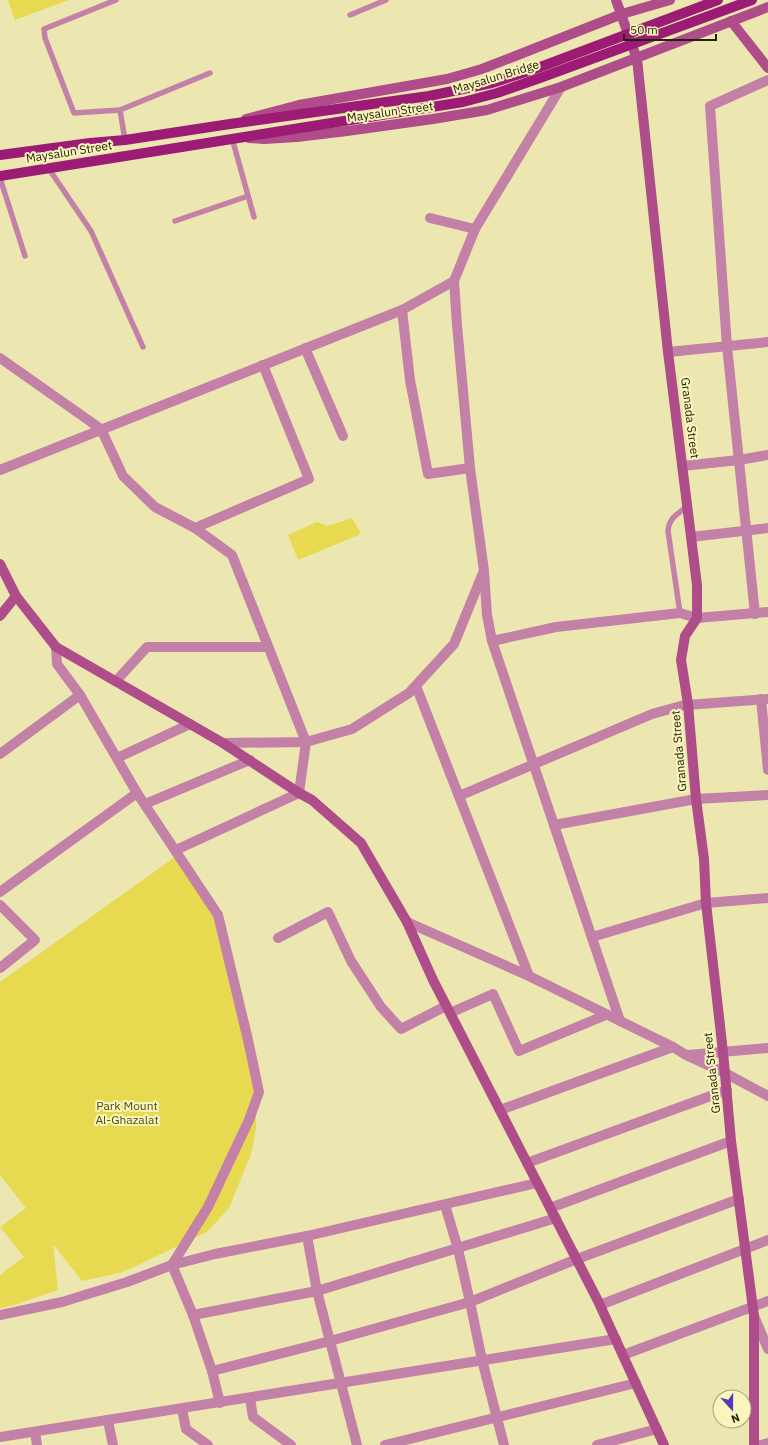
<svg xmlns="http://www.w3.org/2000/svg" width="768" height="1445" font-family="'IBM Plex Sans',sans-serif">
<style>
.green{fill:#e7da51}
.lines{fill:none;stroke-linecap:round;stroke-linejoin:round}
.lane{stroke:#c481a8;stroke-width:5.5}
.street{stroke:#c481a8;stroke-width:10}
.secondary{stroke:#af4d8b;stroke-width:10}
.primary{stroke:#9c1b75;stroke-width:10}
.labels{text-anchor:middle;stroke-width:4;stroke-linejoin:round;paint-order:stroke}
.street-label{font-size:12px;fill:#24220d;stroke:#f9f5bd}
.park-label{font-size:12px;fill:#4f4911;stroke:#f9f5bd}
</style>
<rect width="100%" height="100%" fill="#ece7b0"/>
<!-- green -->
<g class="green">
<polygon points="8,0 69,0 15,20"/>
<polygon points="352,518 361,534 298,560 288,535 317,522 327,526"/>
<polygon points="175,857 215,916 256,1081 256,1129 251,1154 229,1208 207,1232 123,1272 82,1281 53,1244 58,1290 11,1306 0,1308 0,1275 24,1257 0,1227 26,1208 0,1175 0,982"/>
</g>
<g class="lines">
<!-- lane -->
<g class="lane">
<polyline points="116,0 44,29 45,38 74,113 120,110 210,73"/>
<polyline points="350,15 386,0"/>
<polyline points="120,110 125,140"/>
<polyline points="232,138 254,217"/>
<polyline points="49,169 91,231 143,347"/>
<polyline points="0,178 25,256"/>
<polyline points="175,221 248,196"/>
<path d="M680,613l-12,-82c1,-13 9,-17 19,-24"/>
</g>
<!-- street -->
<g class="street">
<polyline points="561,87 475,229 454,281 457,325 470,468 484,571 487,615 492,641 620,1021"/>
<polyline points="430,218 475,229"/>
<polyline points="402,310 410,380 428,474 470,468"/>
<polyline points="305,348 343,436"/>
<polyline points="668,352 768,342"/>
<polyline points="0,358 101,429 123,476 155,507 195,528 232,555 306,742 299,793 176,850"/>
<polyline points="682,466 739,460 768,455"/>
<polyline points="0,470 402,310 454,281"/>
<polyline points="195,528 309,479 263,365"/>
<polyline points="691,537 768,528"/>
<polyline points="755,614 727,346 710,106 768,80"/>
<polyline points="492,641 556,627 680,613 697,618 768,612"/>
<polyline points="56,647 57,664 80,695 137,793 218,915 248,1040 259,1092 249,1120 208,1207 172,1265"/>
<polyline points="116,681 147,647 268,647"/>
<polyline points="416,686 529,976"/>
<polyline points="761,699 768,770"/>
<polyline points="687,705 768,699"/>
<polyline points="223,743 306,742 352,729 409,693 454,644 483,573"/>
<polyline points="0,754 80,695"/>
<polyline points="117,758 190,724"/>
<polyline points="459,796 652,714 688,704"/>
<polyline points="145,804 250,760"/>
<polyline points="554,825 696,799 768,795"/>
<polyline points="0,892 137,793"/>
<polyline points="0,905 35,940 0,968"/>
<polyline points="407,922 529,976 673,1047 686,1055 725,1073 768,1096"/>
<polyline points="592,937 706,903 768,898"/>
<polyline points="278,938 328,912 351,961 381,1007 401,1029 446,1006"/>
<polyline points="450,1013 493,994 519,1051 606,1015"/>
<polyline points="688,1055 768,1048"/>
<polyline points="500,1110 673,1047"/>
<polyline points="527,1163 727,1090"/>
<polyline points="445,1205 458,1249 470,1302 482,1360 504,1445"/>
<polyline points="550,1208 731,1141"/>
<polyline points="307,1236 317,1291 357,1445"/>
<polyline points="172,1265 215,1254 307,1236 537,1183"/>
<polyline points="600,1305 768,1240"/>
<polyline points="0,1315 62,1302 127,1282 172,1265 193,1315 212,1371 220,1403"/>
<polyline points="193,1315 317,1291 556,1218"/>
<polyline points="754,1316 768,1349"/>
<polyline points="623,1355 768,1301"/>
<polyline points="212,1371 330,1341 470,1302 577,1259 739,1199"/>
<polyline points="250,1398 253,1417 291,1445"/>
<polyline points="182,1409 186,1429 208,1445"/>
<polyline points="108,1421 113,1445"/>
<polyline points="35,1432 37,1445"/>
<polyline points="0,1437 616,1339"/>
<polyline points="385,1445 636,1383"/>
<polyline points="597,1445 657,1429"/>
<polyline points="761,1445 768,1443"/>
</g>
<!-- secondary -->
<g class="secondary">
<polyline points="616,0 637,59 668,352 697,585 697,618 685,636 681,660 688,704 696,799 704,859 706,903 723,1052 731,1141 754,1316 754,1445"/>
<polyline points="731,21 768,68"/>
<polyline points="246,119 299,105 447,79 482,69 622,14 670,0"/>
<polyline points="249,138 264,139 297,137 347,131 433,119 487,110 561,87 768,7"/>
<polyline points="0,564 16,596 56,647 223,743 299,793 312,800 361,843 407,922 433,980 598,1301 664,1445"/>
<polyline points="0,616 16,596"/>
</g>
<!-- primary -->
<g class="primary">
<polyline points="0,155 90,143 125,140 230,124 429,96 492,83 535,69 718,0"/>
<polyline points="0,176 463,102 497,93 540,78 752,0"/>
</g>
</g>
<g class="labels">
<!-- street labels -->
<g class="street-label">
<text transform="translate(496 77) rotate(-17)" y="4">Maysalun Bridge</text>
<text transform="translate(390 112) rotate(-8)" y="4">Maysalun Street</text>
<text transform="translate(69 152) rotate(-9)" y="4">Maysalun Street</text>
<text transform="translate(690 418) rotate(83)" y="4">Granada Street</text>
<text transform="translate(679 751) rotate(-95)" y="4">Granada Street</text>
<text transform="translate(712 1073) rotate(-96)" y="4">Granada Street</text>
</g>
<!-- park labels -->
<g class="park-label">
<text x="127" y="1110">Park Mount<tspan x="127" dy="14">Al-Ghazalat</tspan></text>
</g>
</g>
<!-- north arrow -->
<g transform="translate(732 1409) rotate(159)"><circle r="19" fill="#f9f5bd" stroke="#a4a177"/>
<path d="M0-3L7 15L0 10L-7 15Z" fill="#503db4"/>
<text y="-6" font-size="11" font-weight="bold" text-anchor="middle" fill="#24220d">N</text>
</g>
<!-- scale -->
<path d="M624 34v6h92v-6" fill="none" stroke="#24220d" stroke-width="2"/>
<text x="630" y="34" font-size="12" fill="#24220d" stroke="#f9f5bd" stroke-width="3" paint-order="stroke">50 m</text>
</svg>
